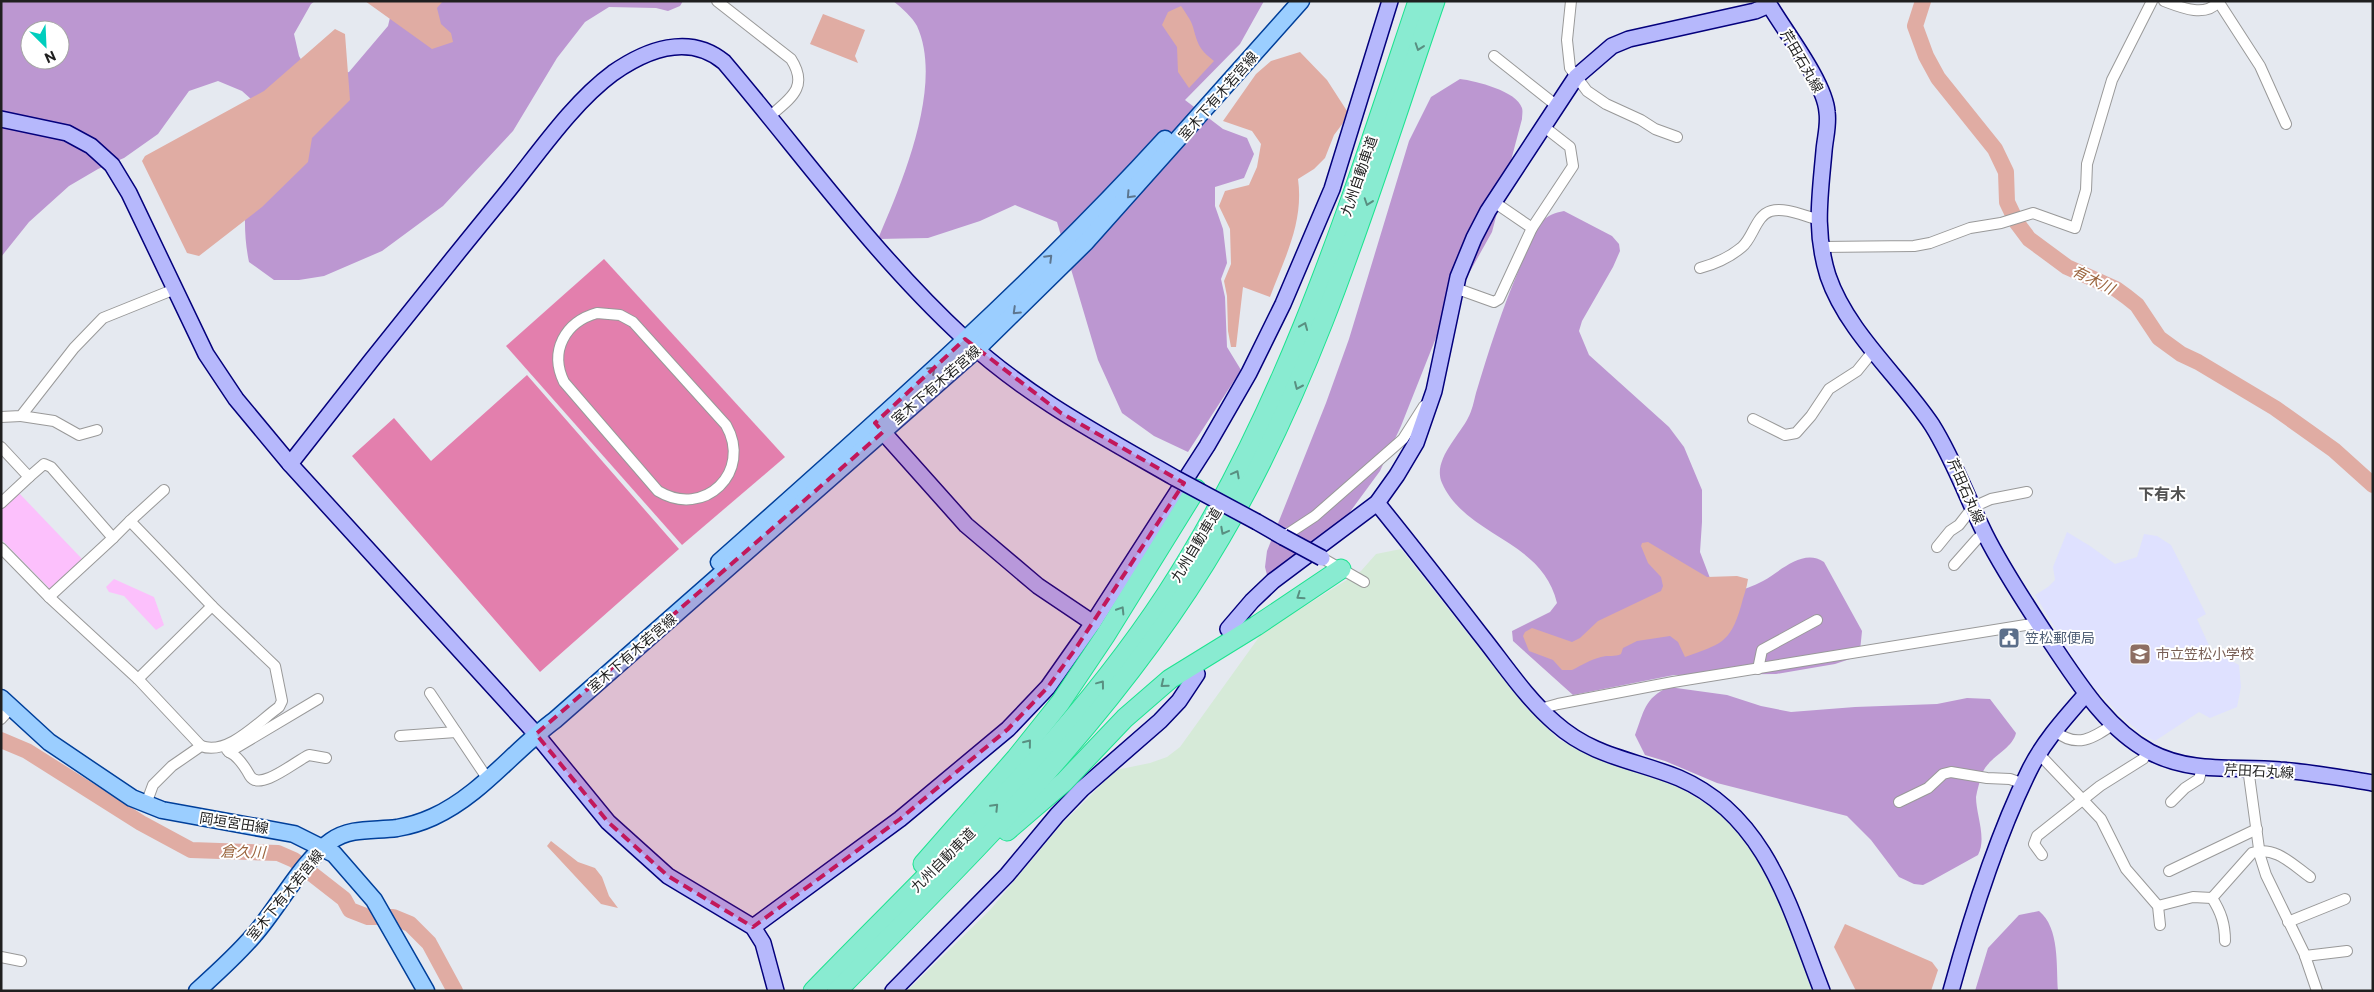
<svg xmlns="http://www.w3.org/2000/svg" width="2374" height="992" font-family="Commissioner,'Noto Sans JP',sans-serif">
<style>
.industrial{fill:#d6ead8}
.education{fill:#dfe1ff}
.forest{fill:#bc97d1;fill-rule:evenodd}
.park{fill:#fcc0fc}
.pitch{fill:#e37fad}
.water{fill:#e0aca3}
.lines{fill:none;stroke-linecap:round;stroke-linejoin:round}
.river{stroke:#e0aca3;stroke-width:16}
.street-casing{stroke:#999;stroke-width:12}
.secondary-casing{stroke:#04007c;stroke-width:18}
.primary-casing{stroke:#003f9a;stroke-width:19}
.highway-casing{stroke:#1de390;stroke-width:21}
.street{stroke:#fff;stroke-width:10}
.secondary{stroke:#b6b8fc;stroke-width:15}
.primary{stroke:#9bceff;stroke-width:16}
.highway{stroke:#89ebd1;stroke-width:19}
.secondary-bridge-casing{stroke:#04007c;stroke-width:18;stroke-linecap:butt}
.secondary-bridge{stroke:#b6b8fc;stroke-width:15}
.oneway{stroke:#598f81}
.oneway2{stroke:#5d768f}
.marked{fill:#c2185b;fill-opacity:0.2;stroke:#c2185b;stroke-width:4;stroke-dasharray:10 6;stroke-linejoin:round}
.labels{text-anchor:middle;stroke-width:4;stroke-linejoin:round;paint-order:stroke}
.street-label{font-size:14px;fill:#1f1f1f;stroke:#fff}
.service-label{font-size:14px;fill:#4e5e75;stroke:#fff;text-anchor:start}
.education-label{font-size:14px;fill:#785e54;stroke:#fff;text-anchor:start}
.water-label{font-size:15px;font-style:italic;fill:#9b653e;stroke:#fff}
.quarter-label{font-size:16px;font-weight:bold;fill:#525252;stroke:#fff}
</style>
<rect width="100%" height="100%" fill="#e5e9f0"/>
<!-- industrial -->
<polygon class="industrial" points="1401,549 1524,705 1559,740 1619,766 1670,782 1712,807 1742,833 1764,869 1774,889 1814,991 907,991 990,910 1061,825 1116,770 1150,763 1167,757 1180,747 1262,633 1361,571 1376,554"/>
<!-- education -->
<polygon class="education" points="2067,532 2090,546 2115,564 2137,557 2144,534 2157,536 2171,545 2206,614 2197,619 2211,650 2239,665 2241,687 2237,707 2210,718 2199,712 2155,741 2143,735 2121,716 2085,677 2035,595 2048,587 2055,580 2053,567"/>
<!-- forest -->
<g class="forest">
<path d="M1,1h314l-4,3 -17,30 5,22 7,12 30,7 13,-3 39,-46 4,-17 -1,-8h292l-3,5 -12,5 -12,-3 -47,-1 -24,15 -28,36 -44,73 -70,75 -61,45 -58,25 -25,4h-25l-25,-18c-11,-52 3,-103 12,-154l-19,-17 -24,-10 -29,10 -31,43 -34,24 -26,11 -29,17 -40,36 -28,35zM30,30h30v30h-30z"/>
<path d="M893,1h371l-24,43 -55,56 38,29 24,9 7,16 -10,24 -29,9v19l8,23 4,34 -6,16 4,18 2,50 14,23 -53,82 -34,-16 -32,-23 -24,-53 -41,-138 -42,-17 -35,16 -52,17 -50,1c24,-56 66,-154 39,-213 -4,-8 -16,-19 -24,-25z"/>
<path d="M1460,79c16,2 57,12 62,29 1,3 0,8 0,11l-30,113 -49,88 -42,106 -21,45 -36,49 -69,59 -8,-4 -2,-8 2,-16 59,-148 23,-64 60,-198 22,-44z"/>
<path d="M1564,211l48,25 7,8 1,7 -7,16 -31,54 -3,10 10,24 80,72 15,20 18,43v32l-2,30 13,34 21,7c9,-4 20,-7 29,-12 18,-10 40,-33 61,-19l38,69 -2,20 -4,6 -21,7 -59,10 -102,1 -101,20 -60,-54 -1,-10 38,-19 7,-9c-15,-64 -91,-66 -115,-120 -10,-22 17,-47 26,-65 4,-7 6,-17 8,-25 13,-43 26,-84 44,-126 6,-14 12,-31 21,-44 6,-8 14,-10 23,-12z"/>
<path d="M1669,687l58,8 34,11 30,6 64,-5 82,-3 30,-6 23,1 26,34c-4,17 -28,24 -34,41 -2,7 -5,16 -6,23 0,18 11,41 2,58l-47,26 -8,4 -9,-1 -15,-7 -28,-37 -24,-24 -130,-33 -52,-22 -20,-6 -10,-20c9,-23 9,-37 34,-48z"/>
<path d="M2039,911c21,17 17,55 19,80h-83l13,-43 31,-33z"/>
</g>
<!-- park -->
<g class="park">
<polygon points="18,492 83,560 51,590 1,539 1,508"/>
<polygon points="114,579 154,597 164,625 156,630 124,596 109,592 106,587"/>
</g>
<!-- pitch -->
<g class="pitch">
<polygon points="604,259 785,457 682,545 506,346"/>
<polygon points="527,375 679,549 540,672 352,456 394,418 431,461"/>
</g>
<!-- water -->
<g class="water">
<polygon points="365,1 443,1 437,8 441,24 451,33 453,42 432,49"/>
<path d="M1181,6c4,6 10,14 12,21 5,18 6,22 21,34l-25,27 -11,-16 -1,-25 -15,-22 6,-13z"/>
<polygon points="823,14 865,30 855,56 858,63 810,44"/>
<polygon points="335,29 345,34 350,100 312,138 308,162 262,207 199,256 187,253 142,161 145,156 264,91"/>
<path d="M1300,52l27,28 20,31 -4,12 -9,12 -9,23 -11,11 -16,10c6,43 -13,78 -28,118l-27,-10 -7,60h-5l-3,-16 -1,-35 -3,-15 7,-17 -1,-35 -11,-23 6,-15 24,-6 8,-18 4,-23 -9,-13 -29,-10 33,-47 15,-13z"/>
<path d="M1648,542l59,35 30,-1 11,3c-1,9 -5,18 -7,27 -11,38 -21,38 -56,51l-7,-15 -8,-6 -33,5 -14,7 -2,6c-6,3 -13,1 -20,3 -11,3 -19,8 -29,13h-10l-9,-10 -24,-9 -6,-15 2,-4 7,-4 40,14 8,-4 18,-17 63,-30 2,-5 -2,-9 -13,-14 -7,-17 1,-3z"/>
<polygon points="551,841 578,862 595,868 602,877 609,896 618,908 601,904 547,846"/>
<polygon points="1845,924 1932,962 1938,970 1931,991 1856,991 1834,947"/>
</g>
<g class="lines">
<!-- river -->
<g class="river">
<polyline points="1923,1 1915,26 1926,56 1938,78 1995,149 2006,172 2007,202 2017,223 2029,239 2067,267 2116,289 2127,297 2137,305 2159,338 2181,354 2198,362 2275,408 2334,450 2373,485"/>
<polyline points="1,740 27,751 141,823 191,850 278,853 294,860 344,899 350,910 368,917 393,917 410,924 429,943 455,991"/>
</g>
<!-- street casing -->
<g class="street-casing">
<g id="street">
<path d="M717,1l74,58c18,28 0,39 -21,57"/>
<polyline points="1571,1 1567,40 1570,68 1587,91 1606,104 1641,120 1655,129 1677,137"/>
<path d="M2164,1c16,6 41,17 54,1"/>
<polyline points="2218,1 2260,66 2286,124"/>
<polyline points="1494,56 1557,106"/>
<polyline points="1494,202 1532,228"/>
<polyline points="1821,247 1914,246 1930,243 1970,228 2001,223 2033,213 2075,228 2086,190 2087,164 2112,80 2152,1"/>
<path d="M1700,268c15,-4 30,-11 42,-21 11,-9 14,-32 29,-36 14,-4 33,5 46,8"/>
<polyline points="1455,288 1494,302 1499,299 1532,228 1573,166 1570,147 1543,126"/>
<path d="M597,313l23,2 13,7 93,103c27,47 -22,94 -68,66l-94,-109c-15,-31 1,-60 33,-69z"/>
<polyline points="21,416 54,421 79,435 97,430"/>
<polyline points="1,417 21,416 74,348 103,318 175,289"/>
<polyline points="1753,419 1785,435 1796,433 1811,416 1829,389 1857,371 1874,350"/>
<path d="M1,447l28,30 15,-13 7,3 62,71 17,-17 82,85 63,60 7,35 -3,6c-21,15 -51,49 -78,39l-29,20 -19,19 -7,19"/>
<polyline points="1,503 29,477"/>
<polyline points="130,521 164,490"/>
<polyline points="1283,537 1315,516 1403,439 1424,406"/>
<polyline points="1937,547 1950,531 1959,525 1973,507 1991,499 2027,492"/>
<polyline points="1,548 49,597 138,679 201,746"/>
<polyline points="1322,558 1364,582"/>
<polyline points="1954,565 1977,539 1985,533"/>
<polyline points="49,597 113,538"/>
<polyline points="1758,669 1762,650 1817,620"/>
<polyline points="138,679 212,606"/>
<polyline points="430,693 487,778"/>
<polyline points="1540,709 1558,704 1673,682 2038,623"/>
<polyline points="1,719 11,708"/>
<path d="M2055,731c22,18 38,7 59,-7"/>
<polyline points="400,736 456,732"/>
<polyline points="227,750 229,752 318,699"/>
<path d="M229,752c9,4 16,15 21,24 10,16 47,-16 59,-21l17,3"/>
<polyline points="2039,754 2101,819 2126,869 2158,906 2160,925"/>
<polyline points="2248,768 2260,856 2266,875 2304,953 2317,991"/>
<polyline points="1899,802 1928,788 1943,774 1951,772 1987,778 2010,779 2024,784"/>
<polyline points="2171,802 2185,788 2199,779 2202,768"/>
<polyline points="2042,855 2034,844 2037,836 2100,786 2143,759 2148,751"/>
<polyline points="2169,871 2257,829"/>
<path d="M2212,898c9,14 13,26 13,43"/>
<path d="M2158,906l35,-9 19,1 40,-45c23,-8 41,12 58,24"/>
<polyline points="2288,922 2345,899"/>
<polyline points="2305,956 2347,951"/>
<polyline points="1,957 21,961"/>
</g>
</g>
<!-- secondary casing -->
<g class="secondary-casing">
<g id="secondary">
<path d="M1767,1c16,28 58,81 60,111 2,13 -2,26 -3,39 -4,46 -10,80 4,125 19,56 72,101 104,149 22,35 35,73 53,109 18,36 41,70 63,104 28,41 57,90 102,114 42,22 85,14 130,18 31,2 62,8 93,13"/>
<polyline points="1,119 67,133 91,146 112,165 129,193 206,354 236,399 290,464 536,734 608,822 668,876 753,927 763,943 776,991"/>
<polyline points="875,423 966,525 1038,586 1093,623"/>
<path d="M290,464c70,-90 141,-179 213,-267 33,-40 68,-93 110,-124 33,-23 76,-40 111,-11 79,93 150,193 240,276 62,58 138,98 211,140"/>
<path d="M1377,503c35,43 69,87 103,131 24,30 46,64 75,89 38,34 80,37 124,55 88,38 111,131 143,213"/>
<polyline points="1257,522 1283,537"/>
<polyline points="1228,629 1252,601 1273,581 1377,503 1397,475 1416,443 1434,391 1458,277 1474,238 1488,211 1576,77 1612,46 1629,39 1755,11 1769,5"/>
<polyline points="753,927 900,819 1008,729 1048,687 1093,623 1207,446 1249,373 1283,304 1332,189 1390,1"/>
<polyline points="893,991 1007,875 1057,815 1082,789 1160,721 1179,701 1197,674"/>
<path d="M1951,991c20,-73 45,-153 78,-220 14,-29 36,-53 57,-77"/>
</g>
</g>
<!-- primary casing -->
<g class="primary-casing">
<g id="primary">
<path d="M719,562c153,-136 308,-272 446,-423"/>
<polyline points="1,698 49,742 132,798 162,810 294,834 334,854 374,900 426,991"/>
<path d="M197,991c20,-18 40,-36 57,-56 24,-27 48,-74 77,-94 20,-14 43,-10 66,-13 12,-2 25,-6 36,-11 47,-21 81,-67 122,-97l422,-371 109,-107 215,-241"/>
</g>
</g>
<!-- highway casing -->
<g class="highway-casing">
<g id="highway">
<polyline points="1007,831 1064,782 1125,718 1170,679 1256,626 1341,569"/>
<polyline points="923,864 1016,758 1060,703 1105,636 1196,489"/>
<path d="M813,991c124,-128 256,-248 354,-398 119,-184 182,-386 251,-592"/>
<path d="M837,991c140,-143 282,-279 384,-454 98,-168 151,-353 214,-536"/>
</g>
</g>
<!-- street -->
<use href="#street" class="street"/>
<!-- secondary -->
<use href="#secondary" class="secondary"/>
<!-- primary -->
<use href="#primary" class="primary"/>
<!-- highway -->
<use href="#highway" class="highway"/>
<!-- secondary-bridge casing -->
<g class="secondary-bridge-casing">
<g id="secondary-bridge">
<polyline points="1175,478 1257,522"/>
<polyline points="1283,537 1322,558"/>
</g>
</g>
<!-- secondary-bridge -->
<use href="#secondary-bridge" class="secondary-bridge"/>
</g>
<!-- one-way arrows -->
<defs><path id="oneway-chevron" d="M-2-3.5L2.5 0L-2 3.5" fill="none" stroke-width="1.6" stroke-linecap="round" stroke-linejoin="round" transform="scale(1.25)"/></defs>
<g class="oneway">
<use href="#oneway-chevron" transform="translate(1419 47) rotate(109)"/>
<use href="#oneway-chevron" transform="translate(1368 202) rotate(109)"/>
<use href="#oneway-chevron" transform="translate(1304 326) rotate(-68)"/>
<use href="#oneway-chevron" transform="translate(1298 386) rotate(114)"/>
<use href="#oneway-chevron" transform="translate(1236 474) rotate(-62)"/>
<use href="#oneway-chevron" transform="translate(1224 531) rotate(118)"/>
<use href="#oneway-chevron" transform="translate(1300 596) rotate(146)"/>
<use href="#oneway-chevron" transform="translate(1121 610) rotate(-58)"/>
<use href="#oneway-chevron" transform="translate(1101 684) rotate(-53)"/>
<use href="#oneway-chevron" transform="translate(1164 684) rotate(141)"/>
<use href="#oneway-chevron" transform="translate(1028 743) rotate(-51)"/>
<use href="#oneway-chevron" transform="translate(995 807) rotate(-46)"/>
</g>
<g class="oneway2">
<use href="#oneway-chevron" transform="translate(1130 195) rotate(133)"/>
<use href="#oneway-chevron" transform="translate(1049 258) rotate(-45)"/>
<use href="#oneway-chevron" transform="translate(1016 311) rotate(136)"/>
<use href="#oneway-chevron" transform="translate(932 370) rotate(-43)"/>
</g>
<!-- marked area -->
<path class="marked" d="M965,339l96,74 123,70 -108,165 -28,39 -40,42 -108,90 -147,108 -85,-51 -60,-54 -72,-88 347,-302 -8,-9z"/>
<!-- icons -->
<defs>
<g id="civic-square" transform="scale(1.125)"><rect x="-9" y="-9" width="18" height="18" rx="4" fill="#5c6f8a" stroke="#fff"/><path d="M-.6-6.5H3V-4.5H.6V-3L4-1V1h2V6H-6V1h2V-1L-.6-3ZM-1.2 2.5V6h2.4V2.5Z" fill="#fff"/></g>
<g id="school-square" transform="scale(1.125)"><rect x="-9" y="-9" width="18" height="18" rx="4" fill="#8d6e63" stroke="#fff"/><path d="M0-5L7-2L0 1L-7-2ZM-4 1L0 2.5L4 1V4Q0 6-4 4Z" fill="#fff"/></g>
</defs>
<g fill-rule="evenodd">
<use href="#civic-square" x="2009" y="638"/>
<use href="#school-square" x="2140" y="654"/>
</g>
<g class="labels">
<!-- street labels -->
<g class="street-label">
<text transform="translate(1802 61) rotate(60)" y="5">芹田石丸線</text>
<text transform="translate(1218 96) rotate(-49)" y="5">室木下有木若宮線</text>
<text transform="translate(1359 176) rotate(-71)" y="5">九州自動車道</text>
<text transform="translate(936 385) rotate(-41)" y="5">室木下有木若宮線</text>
<text transform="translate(1966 491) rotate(66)" y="5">芹田石丸線</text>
<text transform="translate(1196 545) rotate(-59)" y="5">九州自動車道</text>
<text transform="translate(632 653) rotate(-41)" y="5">室木下有木若宮線</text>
<text transform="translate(2259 771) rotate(3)" y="5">芹田石丸線</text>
<text transform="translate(234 823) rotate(9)" y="5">岡垣宮田線</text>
<text transform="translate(943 860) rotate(-45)" y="5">九州自動車道</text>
<text transform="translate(285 895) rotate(-51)" y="5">室木下有木若宮線</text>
</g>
<!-- service labels -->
<g class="service-label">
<text x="2025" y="643">笠松郵便局</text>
</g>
<!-- education labels -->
<g class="education-label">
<text x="2156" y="659">市立笠松小学校</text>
</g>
<!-- water labels -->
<g class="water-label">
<text transform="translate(2093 280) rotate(27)" y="5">有木川</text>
<text transform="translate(243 852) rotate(2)" y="5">倉久川</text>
</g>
<!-- quarter labels -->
<g class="quarter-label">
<text x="2162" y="500">下有木</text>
</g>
</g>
<!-- border -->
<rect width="2374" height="992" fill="none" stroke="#1f1f1f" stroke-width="5"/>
<!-- north arrow -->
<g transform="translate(45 45) rotate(156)"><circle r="24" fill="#ffffff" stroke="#a5a5a5"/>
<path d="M0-4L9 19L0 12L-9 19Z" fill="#00cebe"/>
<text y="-8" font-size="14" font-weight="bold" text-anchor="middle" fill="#1f1f1f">N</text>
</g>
</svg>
